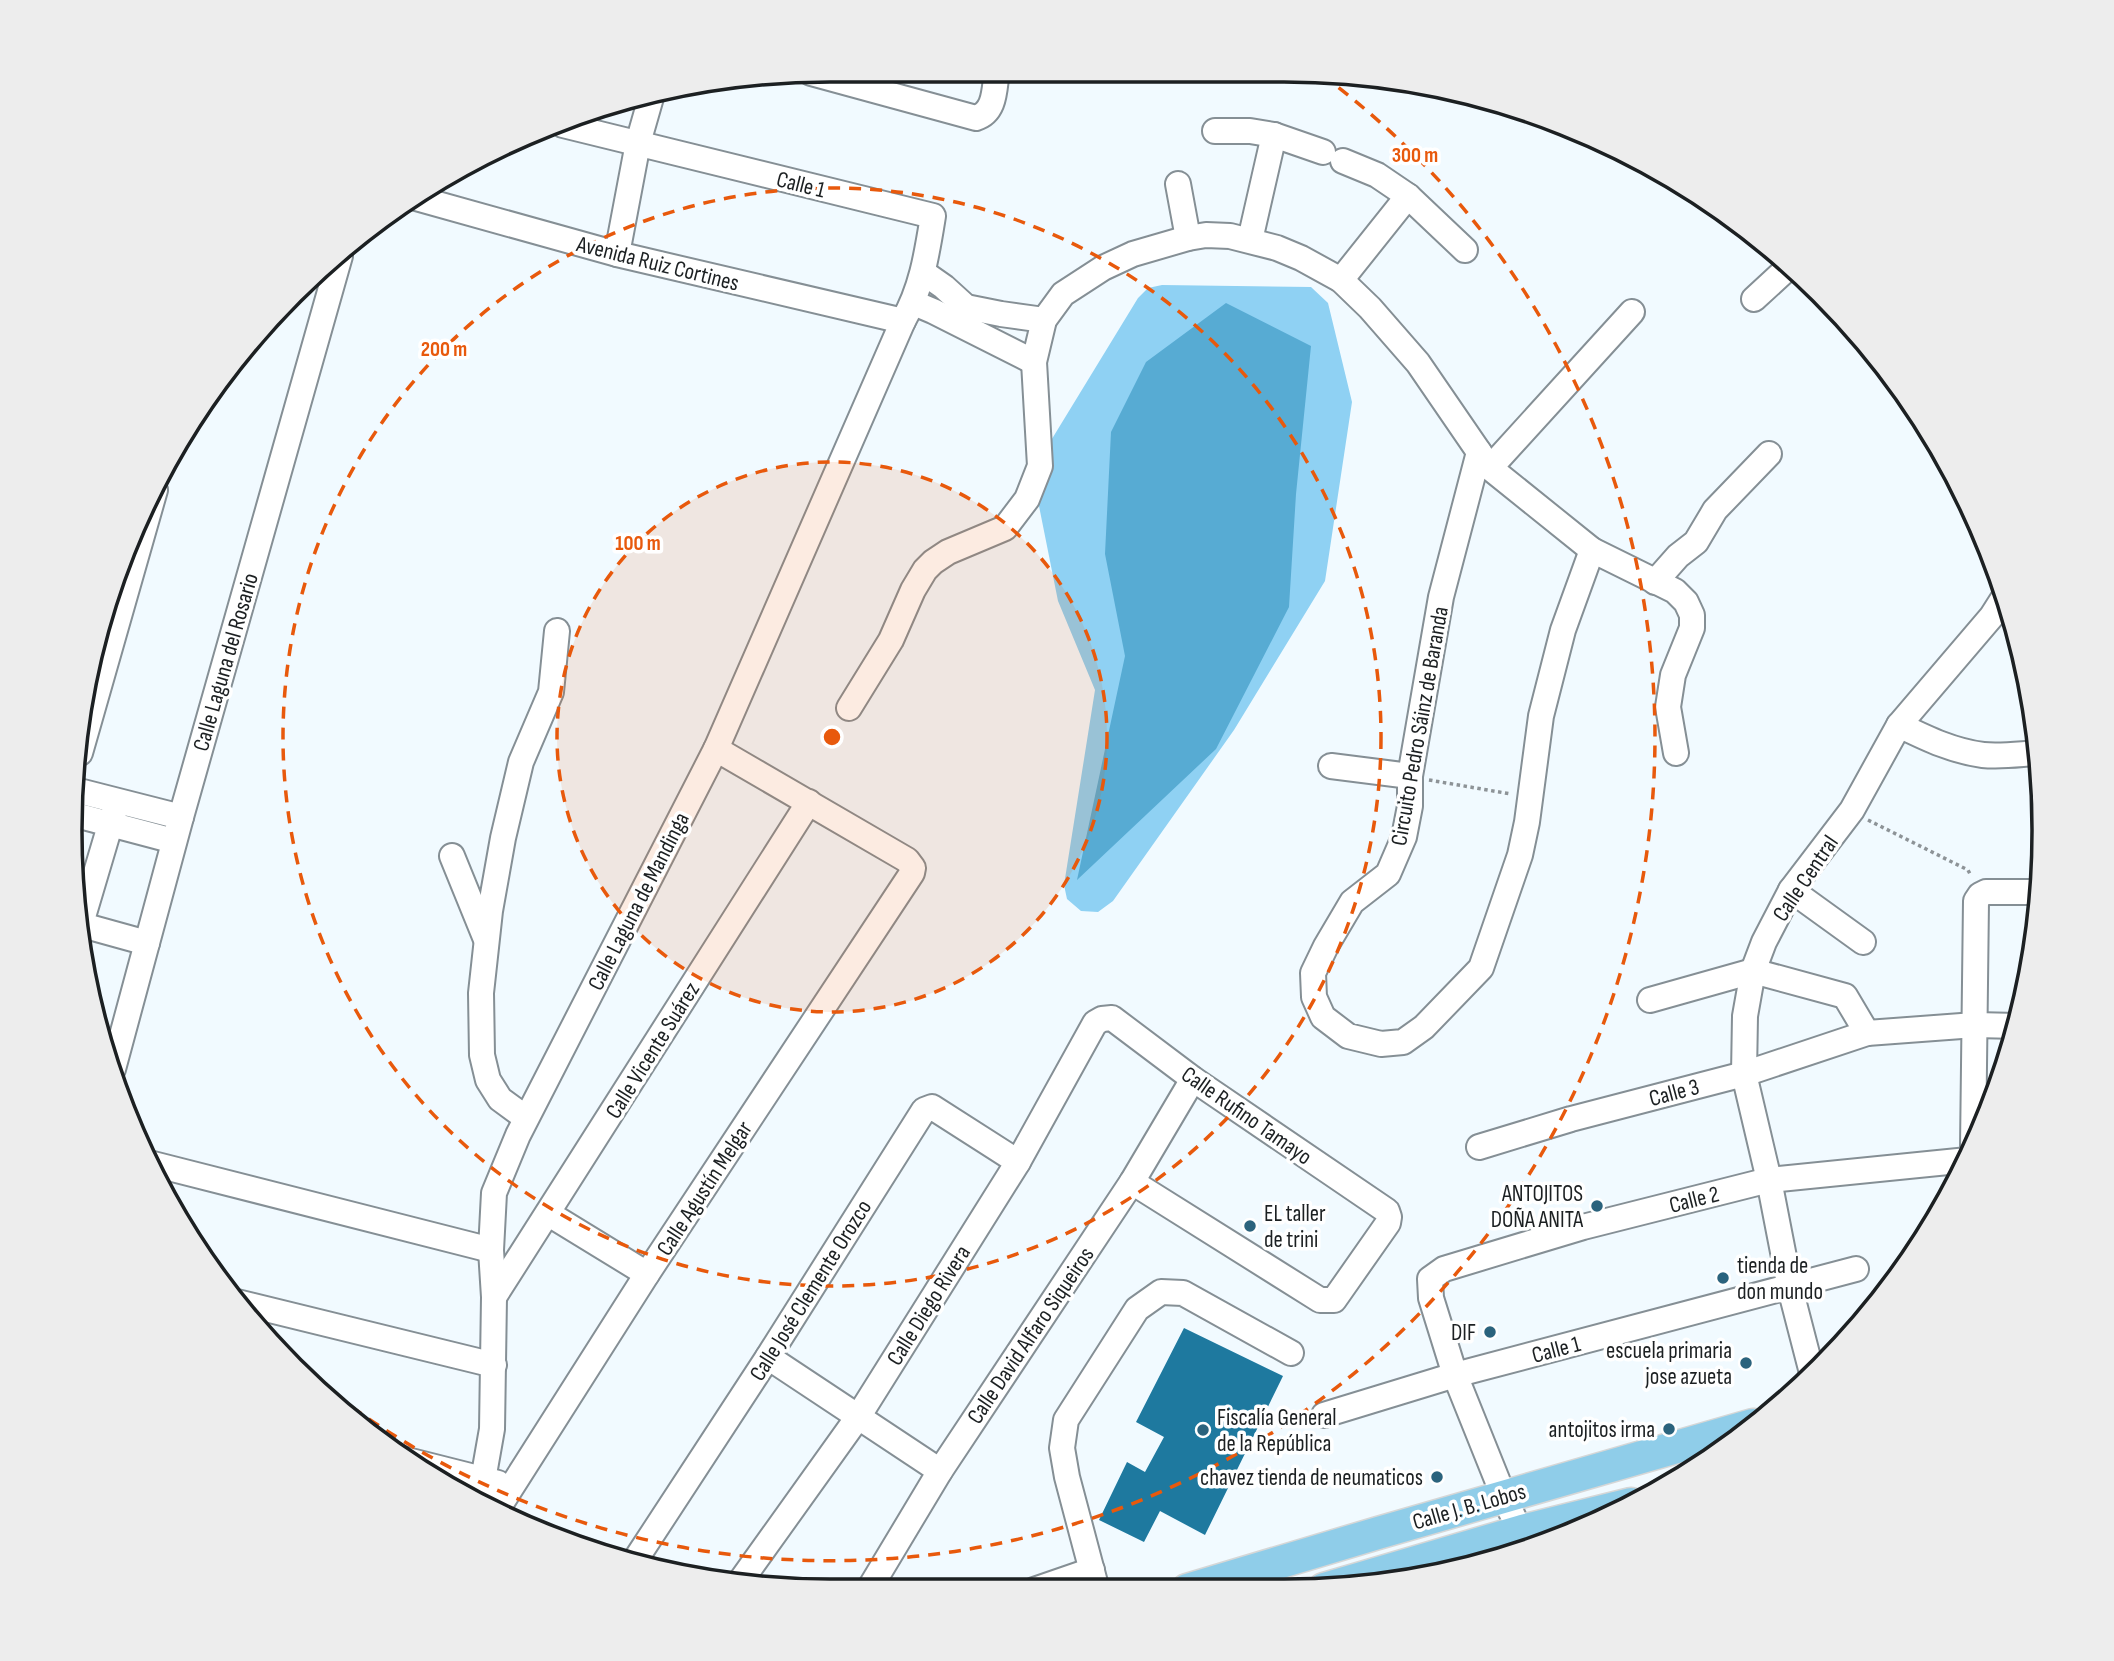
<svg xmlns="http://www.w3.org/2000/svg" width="2114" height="1661" font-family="'Sofia Sans Condensed',sans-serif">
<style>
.green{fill:#8fd1f3}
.water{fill:#57abd3}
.building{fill:#1e799f}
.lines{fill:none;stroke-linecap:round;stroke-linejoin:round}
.minor-casing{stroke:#858f95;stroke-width:28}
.major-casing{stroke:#d6d7d7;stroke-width:35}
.path{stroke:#8d9397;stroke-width:3.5;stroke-dasharray:3.5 3.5;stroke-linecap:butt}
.minor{stroke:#fff;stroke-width:24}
.major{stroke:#8fcde9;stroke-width:32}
.ring{fill:none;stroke:#e8590c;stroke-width:3.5;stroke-dasharray:12 9}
.poi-dot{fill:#2b637d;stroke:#fff;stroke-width:2.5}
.labels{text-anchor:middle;stroke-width:7;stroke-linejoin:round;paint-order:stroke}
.street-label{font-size:23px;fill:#1c2022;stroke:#fff}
.poi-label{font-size:23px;fill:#1c2022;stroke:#fff;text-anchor:end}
.rim{fill:none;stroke:#1c2022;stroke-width:3.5}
.centre{fill:#e8590c;stroke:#fff;stroke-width:3.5}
.ring-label{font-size:21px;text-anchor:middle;font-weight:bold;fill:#e8590c;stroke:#fff;stroke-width:7;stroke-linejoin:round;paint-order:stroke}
</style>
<rect width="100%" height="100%" fill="#f1faff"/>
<!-- green -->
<polygon class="green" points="1162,285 1311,287 1328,303 1352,402 1325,581 1234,730 1113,901 1098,912 1081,911 1067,899 1064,885 1095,690 1058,601 1034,481 1036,465 1138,298 1148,288"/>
<!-- water -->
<polygon class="water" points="1226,303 1311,346 1296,494 1289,607 1216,749 1077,880 1125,656 1105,554 1111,432 1146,362"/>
<!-- building -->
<polygon class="building" points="1184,1328 1283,1376 1205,1535 1160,1511 1144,1542 1099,1520 1127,1462 1145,1472 1164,1437 1136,1422"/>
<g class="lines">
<!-- minor casing -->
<g class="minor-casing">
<g id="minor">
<path d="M811,73l165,45c20,-6 18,-30 21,-47"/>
<polyline points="1215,131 1250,131 1274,135 1323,152"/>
<polyline points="1343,161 1377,175 1408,196 1465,250"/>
<polyline points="1178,184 1188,238"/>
<polyline points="416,198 617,254 903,321"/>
<polyline points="1250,240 1274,135"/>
<polyline points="617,254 638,143 652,94"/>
<polyline points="924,273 944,287 966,307 1001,314 1044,320"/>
<polyline points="1341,280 1408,196"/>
<polyline points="1754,299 1791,265"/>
<polyline points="914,303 933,311 1034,362"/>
<polyline points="1479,452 1441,597 1410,776 1410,806 1404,837 1388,874 1352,902 1326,946 1313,973 1314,997 1323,1017 1348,1036 1381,1044 1403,1042 1424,1027 1481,968 1520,855 1527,822 1541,716 1563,630 1592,550"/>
<polyline points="1490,468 1632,312"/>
<polyline points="1655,582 1678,556 1696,542 1715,510 1769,454"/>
<polyline points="849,708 891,640 913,590 925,570 933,562 948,552 1005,528 1027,499 1040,466 1034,362 1044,320 1063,294 1103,268 1133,254 1188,238 1206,235 1230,236 1277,248 1301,258 1341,280 1370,308 1418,363 1490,468 1592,550 1675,591 1686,602 1692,615 1692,628 1673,675 1668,707 1676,753"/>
<path d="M1899,725c27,13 53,26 84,30 18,2 37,-1 55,-2"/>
<polyline points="80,753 155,490"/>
<polyline points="1331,766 1410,776"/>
<polyline points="75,790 181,817"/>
<polyline points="72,814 174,841"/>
<polyline points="452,856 485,937"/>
<polyline points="1791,890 1863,942"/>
<polyline points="82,920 117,802"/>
<polyline points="82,925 147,943"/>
<polyline points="1650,1000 1753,971 1845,996 1867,1033 1975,1025 2018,1026"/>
<polyline points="113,1069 181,817 340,256"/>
<polyline points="526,1118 500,1099 488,1080 482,1055 481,993 490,911 503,838 521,762 551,692 557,631"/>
<polyline points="1479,1147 1571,1119 1744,1074 1867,1033"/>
<polyline points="1973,1148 1976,901 1980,895 1986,892 2040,892"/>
<polyline points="153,1164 491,1250"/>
<polyline points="549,1214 647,1274"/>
<polyline points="494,1297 809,802"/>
<polyline points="237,1302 494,1365"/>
<polyline points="768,1357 940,1471"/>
<polyline points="1812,1373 1790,1288 1769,1180 1744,1074 1745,1016 1753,971 1764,942 1791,890 1852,810 1899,725 1992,616 2006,594"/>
<polyline points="1324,1415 1455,1375 1856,1269"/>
<polyline points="403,1459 498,1483"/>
<path d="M484,1503l-1,-23 9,-51 2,-132 -3,-47 3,-57 24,-58 198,-386 187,-428c19,-33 24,-68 30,-105l-370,-91"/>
<polyline points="497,1510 647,1274 912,873 913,868 907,860 716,749"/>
<polyline points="1529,1550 1504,1497 1455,1375 1431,1298 1430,1279 1444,1269 1583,1227 1769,1180 1968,1160"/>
<polyline points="634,1562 768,1357 924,1110 932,1107 1018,1162"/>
<polyline points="740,1582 858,1417 1018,1162 1095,1023 1102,1019 1112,1018 1193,1079 1387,1211 1389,1217 1388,1223 1334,1300 1320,1300 1132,1182"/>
<polyline points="1034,1590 1092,1570"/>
<polyline points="1097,1590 1067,1477 1062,1448 1066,1420 1137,1309 1161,1292 1183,1293 1291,1353"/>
<polyline points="868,1591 940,1471 1132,1182 1193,1079"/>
</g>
</g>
<!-- major casing -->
<g class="major-casing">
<g id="major">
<polyline points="1324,1589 1522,1531 1631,1504"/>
<polyline points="1187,1590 1378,1533 1753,1425"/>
</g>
</g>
<!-- path -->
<g class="path">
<polyline points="1429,780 1511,794"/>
<polyline points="1868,820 1968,870 1971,876"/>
</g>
<!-- minor -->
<use href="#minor" class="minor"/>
<!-- major -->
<use href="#major" class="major"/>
</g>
<!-- distance rings -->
<circle cx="832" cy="737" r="275" fill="#e8590c" fill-opacity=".12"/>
<g class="ring">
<circle cx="832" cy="737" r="275"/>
<circle cx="832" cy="737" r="549"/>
<path d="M1322 75A824 824 0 1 1 254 1325"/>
</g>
<!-- markers -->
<g class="poi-dot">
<circle cx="1597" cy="1206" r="7"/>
<circle cx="1250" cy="1226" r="7"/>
<circle cx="1723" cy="1278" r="7"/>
<circle cx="1490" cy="1332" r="7"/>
<circle cx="1746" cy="1363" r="7"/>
<circle cx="1669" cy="1429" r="7"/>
<circle cx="1203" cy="1430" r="7"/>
<circle cx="1437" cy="1477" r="7"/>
</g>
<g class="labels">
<!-- street labels -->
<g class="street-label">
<text transform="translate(801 184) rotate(14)" y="8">Calle 1</text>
<text transform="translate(658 263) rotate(14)" y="8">Avenida Ruiz Cortines</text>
<text transform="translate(225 662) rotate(-74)" y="8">Calle Laguna del Rosario</text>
<text transform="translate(1419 726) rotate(-80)" y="8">Circuito Pedro Sáinz de Baranda</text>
<text transform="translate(1805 878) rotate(-56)" y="8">Calle Central</text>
<text transform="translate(638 901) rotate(-63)" y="8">Calle Laguna de Mandinga</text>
<text transform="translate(652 1050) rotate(-58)" y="8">Calle Vicente Suárez</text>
<text transform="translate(1674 1092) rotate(-15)" y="8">Calle 3</text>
<text transform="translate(1247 1115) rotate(35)" y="8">Calle Rufino Tamayo</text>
<text transform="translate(704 1188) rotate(-57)" y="8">Calle Agustín Melgar</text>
<text transform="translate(1694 1199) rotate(-14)" y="8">Calle 2</text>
<text transform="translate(810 1290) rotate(-58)" y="8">Calle José Clemente Orozco</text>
<text transform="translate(928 1305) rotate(-58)" y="8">Calle Diego Rivera</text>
<text transform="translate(1030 1335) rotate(-56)" y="8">Calle David Alfaro Siqueiros</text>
<text transform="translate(1556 1349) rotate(-15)" y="8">Calle 1</text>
<text transform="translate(1469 1506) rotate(-16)" y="8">Calle J. B. Lobos</text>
</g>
<!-- poi labels -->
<g class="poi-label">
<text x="1583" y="1201">ANTOJITOS<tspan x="1583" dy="26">DOÑA ANITA</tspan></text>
<text x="1264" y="1221" text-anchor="start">EL taller<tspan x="1264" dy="26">de trini</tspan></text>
<text x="1737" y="1273" text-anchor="start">tienda de<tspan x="1737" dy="26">don mundo</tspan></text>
<text x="1476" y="1340">DIF</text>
<text x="1732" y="1358">escuela primaria<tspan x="1732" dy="26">jose azueta</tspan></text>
<text x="1217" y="1425" text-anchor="start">Fiscalía General<tspan x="1217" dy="26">de la República</tspan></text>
<text x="1655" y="1437">antojitos irma</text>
<text x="1423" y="1485">chavez tienda de neumaticos</text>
</g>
</g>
<!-- crop -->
<path d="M0 0H2114V1661H0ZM830 82H1284A748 748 0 0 1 2032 830V831A748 748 0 0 1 1284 1579H830A748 748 0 0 1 82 831V830A748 748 0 0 1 830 82Z" fill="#ededed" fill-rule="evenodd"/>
<path class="rim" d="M830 82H1284A748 748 0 0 1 2032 830V831A748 748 0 0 1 1284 1579H830A748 748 0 0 1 82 831V830A748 748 0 0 1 830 82Z"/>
<circle cx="832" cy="737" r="10" class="centre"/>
<g class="ring-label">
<text x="1415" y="162">300 m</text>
<text x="444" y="356">200 m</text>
<text x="638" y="550">100 m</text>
</g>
</svg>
